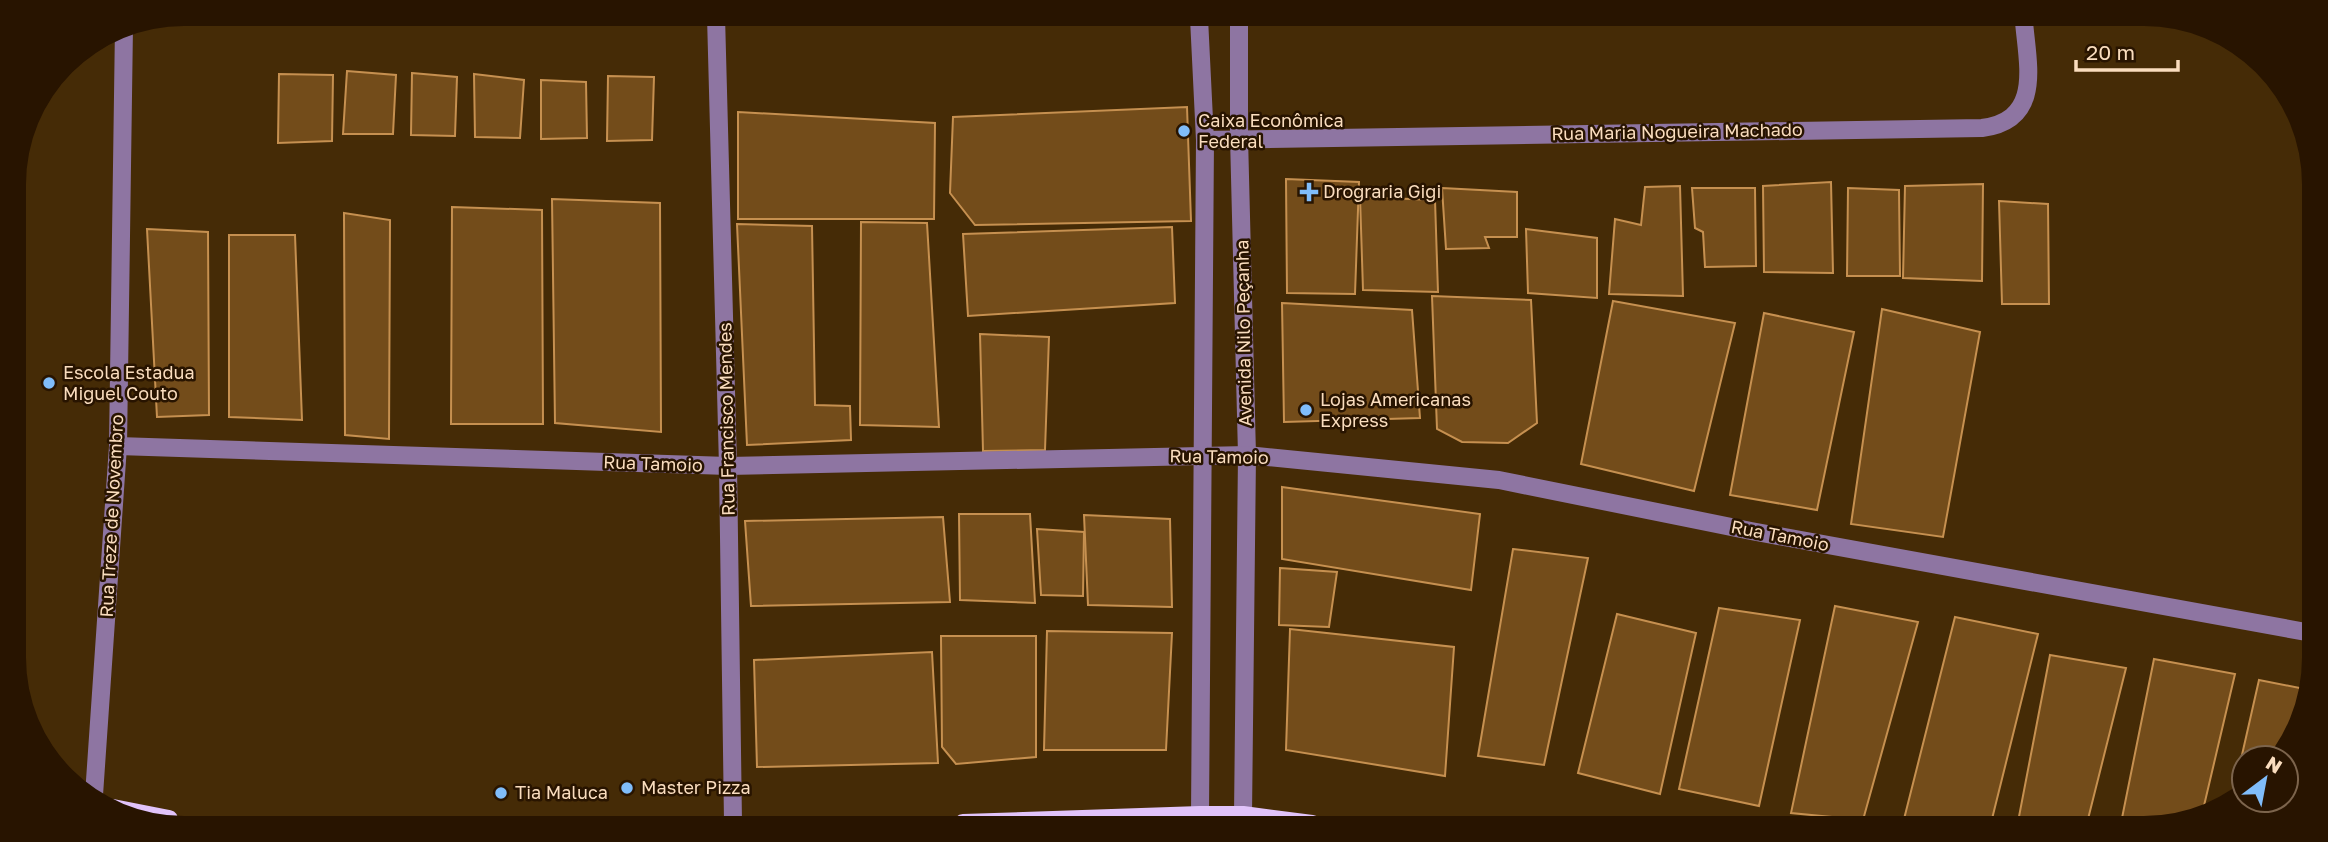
<svg xmlns="http://www.w3.org/2000/svg" width="2328" height="842" font-family="'Golos Text',sans-serif">
<style>
.building{fill:#734c1a;stroke:#c69050;stroke-width:2}
.lines{fill:none;stroke-linecap:round;stroke-linejoin:round}
.minor{stroke:#8e75a2;stroke-width:18}
.major{stroke:#e1c3fa;stroke-width:18}
.poi-dot{fill:#80bdfa;stroke:#281400;stroke-width:2.5}
.labels{text-anchor:middle;stroke-width:5;stroke-linejoin:round;paint-order:stroke}
.poi-label{font-size:18px;fill:#faddbe;stroke:#281400;text-anchor:start}
.street-label{font-size:18px;fill:#faddbe;stroke:#281400}
</style>
<rect width="100%" height="100%" fill="#452b06"/>
<!-- building -->
<g class="building">
<polygon points="347,71 396,75 393,134 343,134"/>
<polygon points="412,73 457,77 455,136 411,135"/>
<polygon points="279,74 333,75 332,141 278,143"/>
<polygon points="474,74 524,80 520,138 475,137"/>
<polygon points="608,76 654,77 652,140 607,141"/>
<polygon points="541,80 586,82 587,138 541,139"/>
<polygon points="1187,107 1191,221 975,225 950,193 953,117"/>
<polygon points="738,112 935,123 934,219 738,219"/>
<polygon points="1286,179 1359,182 1355,294 1287,293"/>
<polygon points="1831,182 1833,273 1764,272 1763,186"/>
<polygon points="1983,184 1982,281 1903,278 1905,186"/>
<polygon points="1680,186 1683,296 1609,294 1615,219 1641,225 1645,187"/>
<polygon points="1442,188 1517,192 1517,237 1485,237 1489,248 1446,249"/>
<polygon points="1692,188 1755,188 1756,266 1705,267 1703,232 1695,228"/>
<polygon points="1848,188 1899,190 1900,276 1847,276"/>
<polygon points="1360,197 1435,200 1438,292 1363,290"/>
<polygon points="552,199 660,203 661,432 555,423"/>
<polygon points="1999,201 2048,204 2049,304 2002,304"/>
<polygon points="452,207 542,210 543,424 451,424"/>
<polygon points="344,213 390,220 389,439 345,435"/>
<polygon points="861,222 927,223 939,427 860,425"/>
<polygon points="737,224 812,226 815,405 850,406 851,440 747,445"/>
<polygon points="1172,227 1175,303 968,316 963,234"/>
<polygon points="147,229 208,232 209,415 157,417"/>
<polygon points="1526,229 1597,238 1597,298 1528,293"/>
<polygon points="229,235 295,235 302,420 229,417"/>
<polygon points="1432,296 1531,300 1537,423 1508,443 1462,442 1437,429"/>
<polygon points="1613,301 1735,323 1694,491 1581,464"/>
<polygon points="1282,303 1412,310 1420,418 1284,422"/>
<polygon points="1882,309 1980,332 1943,537 1851,524"/>
<polygon points="1764,313 1854,332 1817,510 1730,495"/>
<polygon points="980,334 1049,337 1045,450 983,451"/>
<polygon points="1282,487 1480,514 1471,590 1282,559"/>
<polygon points="959,514 1030,514 1035,603 960,600"/>
<polygon points="1084,515 1170,519 1172,607 1088,605"/>
<polygon points="943,517 950,602 751,606 745,521"/>
<polygon points="1037,529 1084,532 1083,596 1041,595"/>
<polygon points="1513,549 1588,558 1544,765 1478,756"/>
<polygon points="1280,568 1337,572 1329,627 1279,625"/>
<polygon points="1835,606 1918,622 1863,820 1791,813"/>
<polygon points="1719,608 1800,620 1759,806 1679,789"/>
<polygon points="1617,614 1696,633 1660,794 1578,773"/>
<polygon points="1955,617 2038,634 1990,827 1902,827"/>
<polygon points="1290,629 1454,647 1445,776 1286,750"/>
<polygon points="1047,631 1172,633 1166,750 1044,750"/>
<polygon points="941,636 1036,636 1036,757 956,764 942,747"/>
<polygon points="932,652 938,763 757,767 754,660"/>
<polygon points="2050,655 2126,668 2086,827 2017,827"/>
<polygon points="2154,659 2235,674 2203,810 2155,828 2120,828"/>
<polygon points="2259,680 2305,689 2305,712 2272,758 2244,758 2244,794 2232,799"/>
</g>
<g class="lines">
<!-- minor -->
<g class="minor">
<polyline points="716,16 728,466 733,822"/>
<polyline points="1199,18 1205,140 1200,815"/>
<polyline points="1239,19 1239,137 1247,455 1243,815"/>
<path d="M1205,140l777,-12c60,-8 46,-61 42,-106"/>
<polyline points="118,446 728,466 1247,455 1499,480 1751,531 2306,632"/>
<polyline points="94,795 118,446 124,26"/>
</g>
<!-- major -->
<g class="major">
<polyline points="113,808 169,819"/>
<polyline points="963,823 1200,815 1243,815 1312,824"/>
</g>
</g>
<!-- markers -->
<g class="poi-dot">
<circle cx="1184" cy="131" r="7"/>
<path d="M1305.5 181.5h7v7h7v7h-7v7h-7v-7h-7v-7h7z"/>
<circle cx="49" cy="383" r="7"/>
<circle cx="1306" cy="410" r="7"/>
<circle cx="627" cy="788" r="7"/>
<circle cx="501" cy="793" r="7"/>
</g>
<g class="labels">
<!-- poi labels -->
<g class="poi-label">
<text x="1198" y="127">Caixa Econômica<tspan x="1198" dy="21">Federal</tspan></text>
<text x="1323" y="198">Drograria Gigi</text>
<text x="63" y="379">Escola Estadua<tspan x="63" dy="21">Miguel Couto</tspan></text>
<text x="1320" y="406">Lojas Americanas<tspan x="1320" dy="21">Express</tspan></text>
<text x="641" y="794">Master Pizza</text>
<text x="515" y="799">Tia Maluca</text>
</g>
<!-- street labels -->
<g class="street-label">
<text transform="translate(1677 132) rotate(-1)" y="6">Rua Maria Nogueira Machado</text>
<text transform="translate(1244 333) rotate(-91)" y="6">Avenida Nilo Peçanha</text>
<text transform="translate(727 419) rotate(-91)" y="6">Rua Francisco Mendes</text>
<text transform="translate(1219 457) rotate(1)" y="6">Rua Tamoio</text>
<text transform="translate(653 464) rotate(2)" y="6">Rua Tamoio</text>
<text transform="translate(112 516) rotate(-87)" y="6">Rua Treze de Novembro</text>
<text transform="translate(1780 536) rotate(11)" y="6">Rua Tamoio</text>
</g>
</g>
<!-- crop -->
<path d="M0 0H2328V842H0ZM184 26H2144A158 158 0 0 1 2302 184V658A158 158 0 0 1 2144 816H184A158 158 0 0 1 26 658V184A158 158 0 0 1 184 26Z" fill="#281400" fill-rule="evenodd"/>
<!-- north arrow -->
<g transform="translate(2265 779) rotate(32)"><circle r="33" fill="#281400" stroke="#7c644c" stroke-width="2"/>
<path d="M0-5L12 26L0 18L-12 26Z" fill="#80bdfa"/>
<text y="-10" font-size="19" font-weight="bold" text-anchor="middle" fill="#faddbe">N</text>
</g>
<!-- scale -->
<path d="M2076 60v10h102v-10" fill="none" stroke="#faddbe" stroke-width="3.5"/>
<text x="2086" y="60" font-size="21" fill="#faddbe" stroke="#281400" stroke-width="5" paint-order="stroke">20 m</text>
</svg>
